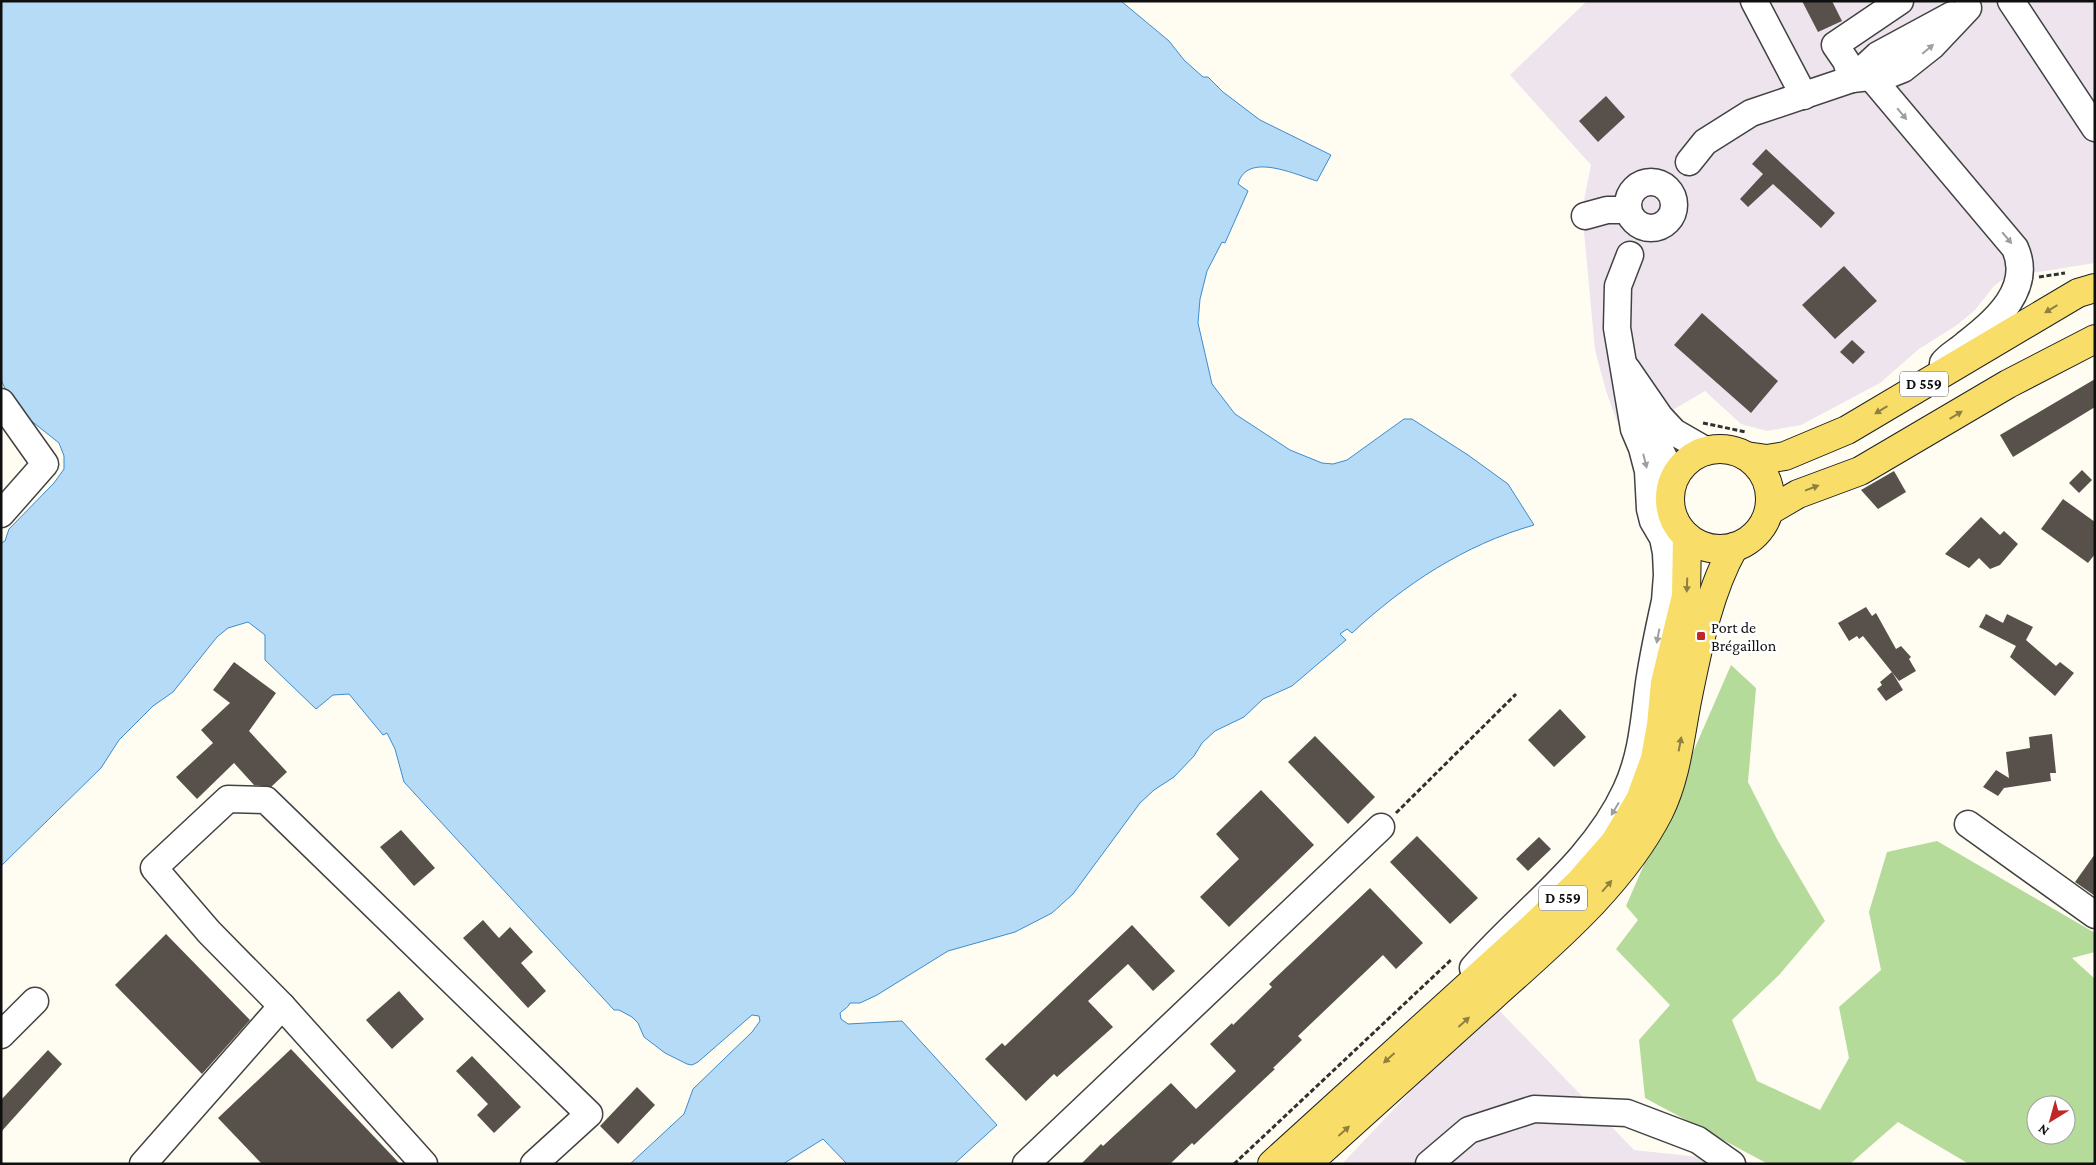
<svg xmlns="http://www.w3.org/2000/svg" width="2096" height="1165" font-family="'Crimson Pro',serif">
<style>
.industrial{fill:#ede4ee}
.forest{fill:#b4db9a;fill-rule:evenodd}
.water{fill:#b6dbf6;stroke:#3d8cce}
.building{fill:#58514b}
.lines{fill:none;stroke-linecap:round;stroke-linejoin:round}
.minor-casing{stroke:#424242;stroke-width:29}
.major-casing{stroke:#202020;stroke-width:30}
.path{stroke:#313131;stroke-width:3;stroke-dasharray:5 2.5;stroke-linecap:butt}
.minor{stroke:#fff;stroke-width:26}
.major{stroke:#f8dd68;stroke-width:28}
.oneway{fill:#9f9f9f}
.oneway2{fill:#8f8040}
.poi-dot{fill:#c02726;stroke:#fff;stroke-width:2}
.labels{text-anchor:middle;stroke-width:5;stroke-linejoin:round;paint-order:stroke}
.shield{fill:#fff;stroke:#575757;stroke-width:1}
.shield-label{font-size:15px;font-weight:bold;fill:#0f0f0f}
.poi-label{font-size:16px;fill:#0f0f0f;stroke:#fff;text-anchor:start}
</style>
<rect width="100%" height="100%" fill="#fffdf2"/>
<!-- industrial -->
<g class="industrial">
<polygon points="1587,1 2095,1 2095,263 2006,277 1994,286 1975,310 1957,325 1919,349 1880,383 1801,425 1767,431 1741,424 1705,391 1666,414 1622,435 1606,391 1595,350 1582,210 1591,165 1510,75"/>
<polygon points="1493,1004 1634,1150 1765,1164 1342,1164"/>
</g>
<!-- forest -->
<path class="forest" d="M1731,665l25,23 -8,94 29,57 48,82 -46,54 -47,45 25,61 63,29 29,-52 -10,-51 42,-37 -12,-58 18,-60 50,-11 158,92v19l-23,6 23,21v185h-126l-71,-42 -48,42h-82l-123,-66 -6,-58 31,-35 -54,-56 22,-29 -12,-14zM2036,1105h30v30h-30z"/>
<!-- water -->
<path class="water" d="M1,1h1120l48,40 15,19 19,17h5l15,15 37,28 71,35 -14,26c-21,-6 -70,-30 -79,3l10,7 -23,52 -3,-1 -15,29 -7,28 -2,24 14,61 23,30 55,36 32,13 11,1 14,-4 57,-41h8l56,36 40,29 26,41c-70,20 -129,59 -182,108l-5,-4 -7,5 6,6 -54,46 -29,13 -19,18 -29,14 -13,12 -8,13 -20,21 -20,13 -14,13 -67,91 -21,19 -37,19 -67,19 -71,44 -17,8h-10c-2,5 -6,6 -10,10l1,6 7,5 54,-3 95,104 -43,39h-107l-24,-25 -40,25h-153l54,-50 9,-25 59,-57 8,-11 -1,-5 -7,-1 -54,47 -6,3 -5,-1 -22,-11 -21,-16 -6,-14 -6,-6 -13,-7h-5l-210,-228 -9,-33 -8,-16 -4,2 -34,-41 -16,1 -17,14 -51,-49v-25l-17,-13 -20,6 -11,9 -44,55 -20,14 -34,34 -18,28 -100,98v-323l4,-2 4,-12 45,-46 10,-14v-13l-5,-13 -45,-36 -13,-27z"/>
<!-- building -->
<g class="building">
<polygon points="1802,1 1832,1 1842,21 1818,32"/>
<polygon points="1606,96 1625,117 1598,142 1579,121"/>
<polygon points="1766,149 1835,213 1821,228 1773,184 1748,207 1740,199 1763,174 1752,164"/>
<polygon points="1844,266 1877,301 1835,339 1802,305"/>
<polygon points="1702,313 1778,381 1751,413 1674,345"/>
<polygon points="1852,340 1865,352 1853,364 1840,352"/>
<polygon points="2095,379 2095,407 2013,457 2000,435"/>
<polygon points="2082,470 2092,480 2079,493 2069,483"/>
<polygon points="1894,471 1906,492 1878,509 1861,490"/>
<polygon points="2063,499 2095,522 2095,554 2088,563 2041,529"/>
<polygon points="1981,517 2000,535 2004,531 2018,544 2000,565 1990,569 1979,558 1969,568 1945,554"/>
<polygon points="1866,607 1872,616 1876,613 1896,649 1901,646 1911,657 1909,659 1916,671 1899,681 1863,636 1859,639 1857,636 1849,641 1838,623"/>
<polygon points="1986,614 2003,623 2007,614 2033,627 2026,640 2056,666 2060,662 2074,673 2055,696 2010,657 2016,646 1979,627"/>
<polygon points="234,662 276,693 249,731 287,772 271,787 254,785 234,763 197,799 176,777 213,743 201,730 230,703 213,690"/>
<polygon points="1892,672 1903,690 1886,701 1877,689 1882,685 1880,682"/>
<polygon points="1560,709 1586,737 1554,767 1528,740"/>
<polygon points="2052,734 2056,773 2050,773 2051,781 2004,788 1998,796 1983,787 1996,770 2009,778 2006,752 2030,748 2029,737"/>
<polygon points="1315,736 1375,797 1348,824 1288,762"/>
<polygon points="1261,790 1314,845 1229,927 1200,897 1239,859 1216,834"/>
<polygon points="401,830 435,868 414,886 380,847"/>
<polygon points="1417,836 1478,898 1450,924 1390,862"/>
<polygon points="1539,837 1551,849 1528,871 1516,859"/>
<polygon points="2095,854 2095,896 2075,882"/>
<polygon points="1370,888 1423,943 1396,969 1383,955 1298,1036 1302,1040 1273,1068 1275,1069 1194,1145 1192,1143 1170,1164 1081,1164 1101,1144 1103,1146 1171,1083 1196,1109 1236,1071 1210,1044 1232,1023 1233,1025 1272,987 1269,984"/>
<polygon points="483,920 499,938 510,927 533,952 521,963 546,991 528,1008 463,938"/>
<polygon points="1132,925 1175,971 1153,991 1128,964 1088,1001 1113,1027 1057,1077 1054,1074 1026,1101 985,1059 1002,1043 1005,1046"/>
<polygon points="166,934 250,1020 202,1074 115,985"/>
<polygon points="399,991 424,1019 392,1049 366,1020"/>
<polygon points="291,1049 400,1164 262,1164 218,1118"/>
<polygon points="48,1050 62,1064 1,1132 1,1100"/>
<polygon points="472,1056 521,1107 494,1133 477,1115 488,1104 456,1071"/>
<polygon points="637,1087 655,1105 618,1144 600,1126"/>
</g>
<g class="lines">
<!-- minor casing -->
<g class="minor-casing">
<g id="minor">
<polyline points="1754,1 1804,96"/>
<polyline points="2011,1 2095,128"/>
<path d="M1871,77l144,171c18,40 -19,73 -48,95 -7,7 -18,12 -24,20"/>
<polyline points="1852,79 1878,55 1952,15"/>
<polyline points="1852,79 1846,61 1835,45 1900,1"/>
<polyline points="1689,162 1705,142 1751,113 1852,79 1888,75 1903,69 1932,46 1968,8"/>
<circle cx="1651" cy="205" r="23"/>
<polyline points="1585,216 1607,210 1628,210"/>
<polyline points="1627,369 1660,417 1674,432 1707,451"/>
<polyline points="1,402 45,464 1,514"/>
<polyline points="1646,421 1674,478"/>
<polyline points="1968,824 2095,915"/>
<path d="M1473,968c51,-58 120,-106 153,-178 16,-34 18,-70 23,-107 4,-27 10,-55 16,-82l2,-26 -1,-22 -3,-15 -10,-17 -3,-12 -2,-38 -6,-23 -8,-19 -17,-101 1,-42 12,-31"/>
<polyline points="1,1035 35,1001"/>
<polyline points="143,1164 282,1006"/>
<polyline points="424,1164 282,1006 209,932 154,868 228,799 266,800 589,1114 534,1164"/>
<polyline points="1026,1164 1381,827"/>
<polyline points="1429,1164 1469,1130 1534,1109 1627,1113 1698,1140 1732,1164"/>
</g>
</g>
<!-- major casing -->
<g class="major-casing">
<g id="major">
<circle cx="1720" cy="499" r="50"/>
<polyline points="1746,456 1767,459 1785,456 1847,430 2078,293 2095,288"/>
<polyline points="1769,511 1798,494 1860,471 2008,384 2095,339"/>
<polyline points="1272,1164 1534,926 1580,882 1615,842 1640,800 1655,759 1661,725 1665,683 1686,596 1687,537"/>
<path d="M1307,1164c62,-56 124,-112 185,-167 61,-55 129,-111 167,-185 18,-36 21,-77 29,-116 10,-49 21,-105 46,-149"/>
</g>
</g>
<!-- path -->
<g class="path">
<polyline points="2039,277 2065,273"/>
<polyline points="1703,423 1746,432"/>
<polyline points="1396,813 1516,694"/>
<polyline points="1234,1164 1452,959"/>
</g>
<!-- minor -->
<use href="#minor" class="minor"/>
<!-- major -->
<use href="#major" class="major"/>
</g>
<!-- one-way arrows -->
<defs><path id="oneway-solid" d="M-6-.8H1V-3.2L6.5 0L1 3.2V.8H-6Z" transform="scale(1.25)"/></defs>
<g class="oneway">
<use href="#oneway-solid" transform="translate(1928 49) rotate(-40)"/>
<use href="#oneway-solid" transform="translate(1902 114) rotate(50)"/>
<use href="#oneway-solid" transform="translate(2007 238) rotate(50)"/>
<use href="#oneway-solid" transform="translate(1645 461) rotate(76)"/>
<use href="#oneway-solid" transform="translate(1658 636) rotate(101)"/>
<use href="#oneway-solid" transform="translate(1615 809) rotate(121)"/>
</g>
<g class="oneway2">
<use href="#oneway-solid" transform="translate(2051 309) rotate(149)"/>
<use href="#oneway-solid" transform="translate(1881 410) rotate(149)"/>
<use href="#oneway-solid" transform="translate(1956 415) rotate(-31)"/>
<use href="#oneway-solid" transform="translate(1812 488) rotate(-21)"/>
<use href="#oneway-solid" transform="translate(1687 585) rotate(92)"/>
<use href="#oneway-solid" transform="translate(1680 744) rotate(-79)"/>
<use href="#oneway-solid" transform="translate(1607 886) rotate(-49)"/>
<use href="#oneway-solid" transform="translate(1464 1022) rotate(-42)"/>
<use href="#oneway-solid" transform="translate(1389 1058) rotate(138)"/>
<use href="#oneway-solid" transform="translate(1344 1131) rotate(-42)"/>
</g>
<!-- markers -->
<rect class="poi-dot" x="1696" y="631" width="10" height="10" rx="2.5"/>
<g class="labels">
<!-- shield labels -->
<g class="shield">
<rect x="1900" y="371.5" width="48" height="25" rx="4"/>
<rect x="1539" y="885.5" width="48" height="25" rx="4"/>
</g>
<g class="shield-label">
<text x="1924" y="389">D 559</text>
<text x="1563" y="903">D 559</text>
</g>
<!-- poi labels -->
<g class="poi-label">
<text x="1711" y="633">Port de<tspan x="1711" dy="18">Brégaillon</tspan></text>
</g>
</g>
<!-- border -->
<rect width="2096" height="1165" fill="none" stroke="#0f0f0f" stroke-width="5"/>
<!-- north arrow -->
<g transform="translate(2051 1120) rotate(217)"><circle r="24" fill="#ffffff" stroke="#9f9f9f"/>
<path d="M0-4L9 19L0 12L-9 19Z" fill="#c02726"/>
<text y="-8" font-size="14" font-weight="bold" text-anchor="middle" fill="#0f0f0f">N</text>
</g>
</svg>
